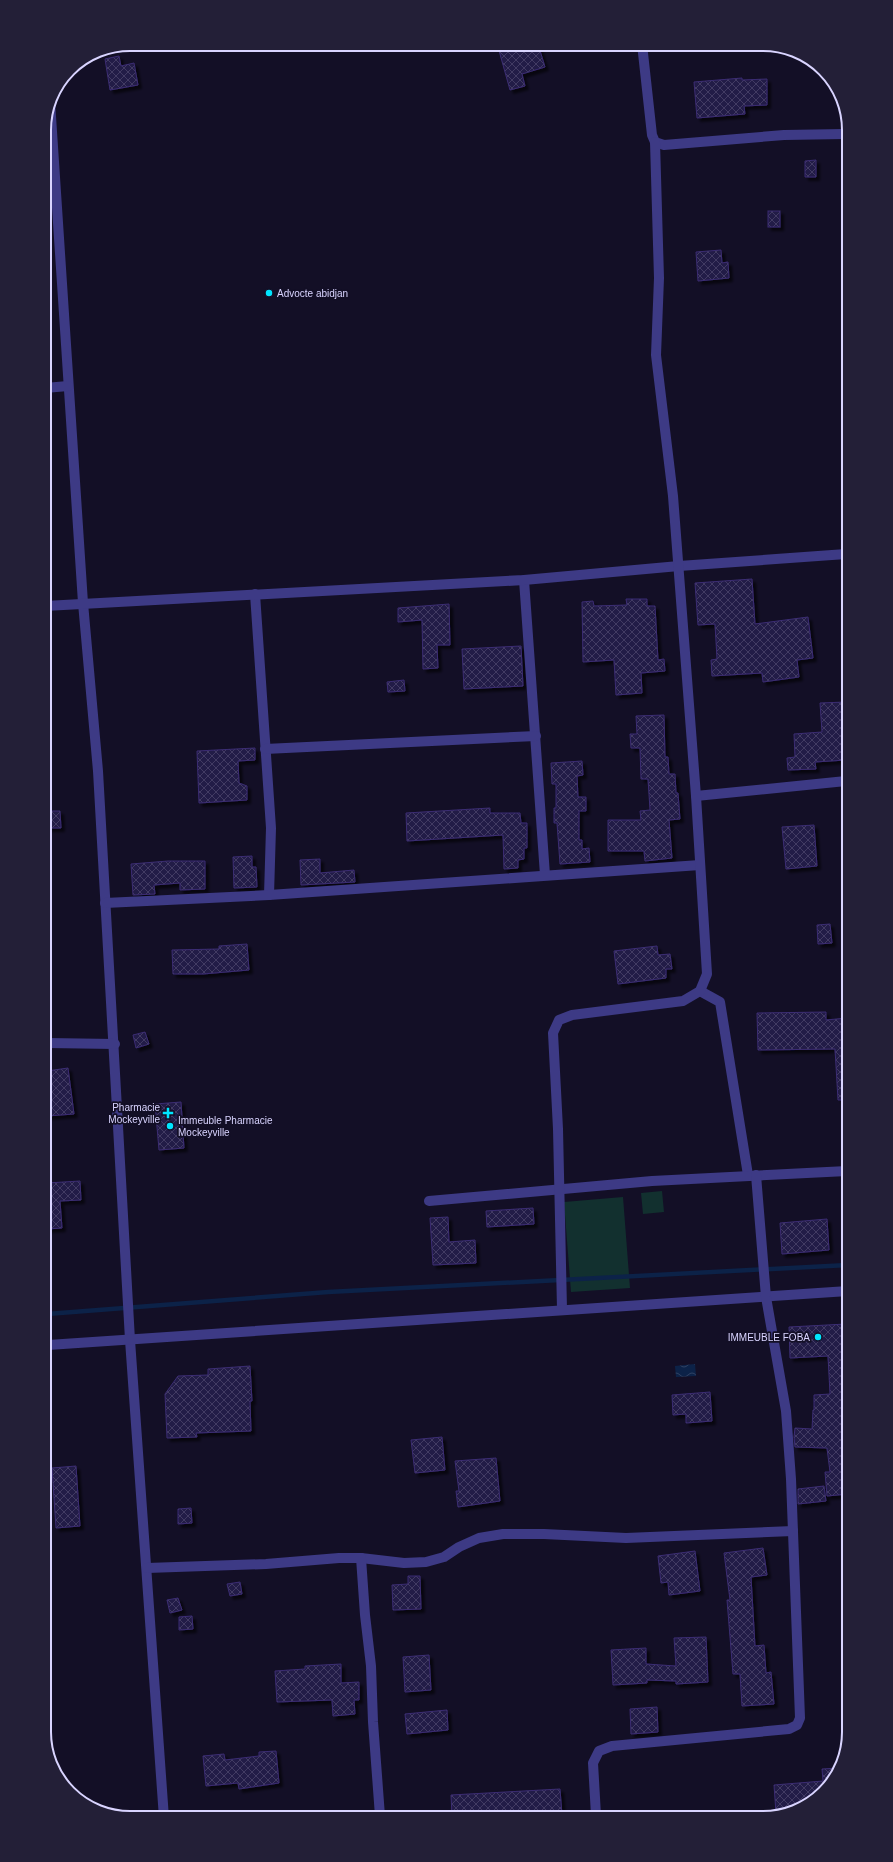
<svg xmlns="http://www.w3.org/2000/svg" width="893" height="1862" font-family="Arial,sans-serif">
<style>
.grass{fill:#12302f}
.water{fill:url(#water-waves)}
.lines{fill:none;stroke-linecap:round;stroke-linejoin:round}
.stream{stroke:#0c2248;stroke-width:4.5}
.building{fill:url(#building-cross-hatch);stroke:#3b2d73;filter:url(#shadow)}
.minor{stroke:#3d3a85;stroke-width:10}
.poi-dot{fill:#00e5ff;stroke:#130f26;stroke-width:1.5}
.labels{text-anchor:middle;stroke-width:3.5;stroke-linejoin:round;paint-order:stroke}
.poi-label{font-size:10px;fill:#d9d4ff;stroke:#130f26;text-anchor:start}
.rim{fill:none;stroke:#d9d4ff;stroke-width:2}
</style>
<defs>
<pattern id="water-waves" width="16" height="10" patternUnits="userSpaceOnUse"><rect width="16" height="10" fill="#0c2248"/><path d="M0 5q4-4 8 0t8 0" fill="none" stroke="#2f4163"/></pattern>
<pattern id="building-cross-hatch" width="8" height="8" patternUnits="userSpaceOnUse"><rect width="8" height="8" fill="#241b47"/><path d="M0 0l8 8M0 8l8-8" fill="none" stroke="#433b63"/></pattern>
<filter id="shadow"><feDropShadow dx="3.5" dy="3.5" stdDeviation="1" flood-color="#0009"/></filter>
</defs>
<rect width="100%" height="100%" fill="#130f26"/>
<!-- grass -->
<g class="grass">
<polygon points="662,1191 664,1212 643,1214 641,1193"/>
<polygon points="623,1197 630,1288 571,1292 564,1202"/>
</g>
<!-- water -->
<polygon class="water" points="695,1364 696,1376 676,1377 675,1366"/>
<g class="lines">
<!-- stream -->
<polyline class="stream" points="47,1314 328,1292 848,1265"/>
</g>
<!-- building -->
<g class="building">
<polygon points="508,44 538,44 545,67 522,74 525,86 510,90 498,47"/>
<polygon points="119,56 121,66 134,63 138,85 110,90 105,59"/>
<polygon points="742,78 742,80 767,79 767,105 744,106 745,114 697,118 694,82"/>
<polygon points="816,160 816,177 805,177 805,161"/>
<rect x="768" y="211" width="12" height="16"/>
<polygon points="721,250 722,263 728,262 729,278 698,281 696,252"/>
<polygon points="752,579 755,624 808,617 813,658 797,660 799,677 763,682 762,673 712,676 711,660 717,659 715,624 698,625 695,583"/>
<polygon points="626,599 647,599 647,606 655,606 658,660 664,659 665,671 641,673 642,693 616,695 614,660 583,662 582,602 593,601 594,606 627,605"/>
<polygon points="449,604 450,645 437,645 438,668 423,669 422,620 398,622 398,608"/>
<polygon points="521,646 523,686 464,689 462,649"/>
<polygon points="404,680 405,691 388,692 387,682"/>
<polygon points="846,702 846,760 815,762 816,769 788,770 787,758 795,757 794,734 822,732 820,703"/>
<polygon points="664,715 665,757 668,757 669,774 675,774 676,793 678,793 680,819 669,820 672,858 645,861 644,851 608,851 608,820 641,820 640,811 650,810 648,779 641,779 640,748 631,748 630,734 637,734 636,716"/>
<polygon points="255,748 255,760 238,761 239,783 247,786 247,800 199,803 197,751"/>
<polygon points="582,761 583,775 577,776 578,797 586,797 586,811 579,811 579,840 582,840 582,849 589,848 590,862 560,864 557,823 554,823 554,808 556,808 556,784 552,784 551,763"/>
<polygon points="490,808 490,813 520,813 521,823 527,823 527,848 524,848 524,859 518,860 518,868 504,869 503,835 407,841 406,813"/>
<polygon points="48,811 60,811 61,828 48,828"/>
<polygon points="814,825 817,866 786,869 782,827"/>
<polygon points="252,856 252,867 256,867 257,887 234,888 233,857"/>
<polygon points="320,859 320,873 354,870 355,882 301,885 300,860"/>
<polygon points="168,861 205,861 205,889 180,890 180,883 154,885 155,894 133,895 131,864"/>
<polygon points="830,924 832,943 818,944 817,925"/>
<polygon points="247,944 249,970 203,974 173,974 172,950 219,949 219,946"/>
<polygon points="657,946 658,955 670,954 672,969 666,969 666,978 618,984 614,951"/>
<polygon points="826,1012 826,1020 847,1018 847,1100 838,1100 835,1049 758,1050 757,1013"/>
<polygon points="145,1032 149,1044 136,1048 133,1035"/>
<polygon points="68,1068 74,1114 47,1116 47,1071"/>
<polygon points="181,1102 184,1148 159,1150 155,1104"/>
<polygon points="80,1181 81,1200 60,1201 62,1228 47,1229 47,1183"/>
<polygon points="533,1208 534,1224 487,1227 486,1211"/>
<polygon points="448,1217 449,1242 475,1240 476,1263 433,1265 430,1218"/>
<polygon points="827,1219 829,1250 782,1254 780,1223"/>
<polygon points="846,1324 847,1352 844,1352 847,1407 848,1406 848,1494 827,1496 825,1472 830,1472 827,1448 795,1447 794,1437 795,1428 812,1429 813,1410 814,1410 814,1395 830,1394 828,1356 790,1358 789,1327"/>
<polygon points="250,1366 252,1401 250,1401 251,1431 196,1433 197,1437 167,1438 165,1394 178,1376 208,1375 208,1369"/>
<polygon points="710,1392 712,1421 686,1423 686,1414 673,1415 672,1395"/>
<polygon points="442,1437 445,1470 415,1473 411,1440"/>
<polygon points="496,1458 500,1501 458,1507 456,1491 459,1491 455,1461"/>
<polygon points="76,1466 80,1526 56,1528 52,1468"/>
<polygon points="824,1486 826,1501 798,1504 798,1489"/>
<polygon points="191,1508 192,1523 178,1524 178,1509"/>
<polygon points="763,1548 767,1575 751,1577 755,1646 764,1645 766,1673 771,1672 774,1704 742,1706 740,1674 733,1674 727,1600 730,1600 724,1553"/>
<polygon points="695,1551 700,1591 669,1595 668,1582 661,1583 658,1556"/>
<polygon points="408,1576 420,1576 421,1609 393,1610 392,1585 408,1584"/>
<polygon points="240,1582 242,1594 230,1596 227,1584"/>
<polygon points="178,1598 182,1610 170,1613 167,1600"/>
<polygon points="192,1616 193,1629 179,1630 179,1617"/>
<polygon points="706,1637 708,1682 676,1684 676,1681 647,1680 647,1683 613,1685 611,1650 646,1648 646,1664 676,1666 674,1638"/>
<polygon points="429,1655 431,1690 405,1692 403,1657"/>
<polygon points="341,1664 341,1683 359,1682 359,1700 354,1700 355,1714 333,1716 332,1700 277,1702 275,1671 305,1669 305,1666"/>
<polygon points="657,1707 658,1732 631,1734 630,1709"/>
<polygon points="447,1710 448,1730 407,1734 405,1714"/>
<polygon points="276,1751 279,1783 239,1789 238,1783 206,1786 203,1756 224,1754 225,1760 259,1756 259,1752"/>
<polygon points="838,1768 834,1780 791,1813 776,1813 774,1785 823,1781 822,1769"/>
<polygon points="560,1789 562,1815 452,1816 451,1795"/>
</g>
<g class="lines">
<!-- minor -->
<g class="minor">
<polyline points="642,44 652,135 655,142 664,145 784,135 844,134"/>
<polyline points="50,101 83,603 98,771 130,1340 164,1818"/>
<polyline points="45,388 68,386"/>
<polyline points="524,580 545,875"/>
<polyline points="255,594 271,828 269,895"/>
<polyline points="45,606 524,580 679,566 846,554"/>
<polyline points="265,749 536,736"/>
<polyline points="696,796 846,781"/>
<polyline points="105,903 269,895 700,865"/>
<polyline points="700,991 720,1002 748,1175"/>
<polyline points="47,1043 115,1044"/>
<polyline points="429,1201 652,1181 847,1171"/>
<polyline points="562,1309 558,1129 553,1033 559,1020 572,1015 683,1001 700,991 707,974 696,796 673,496 656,355 659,278 655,142"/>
<polyline points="48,1345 848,1291"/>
<polyline points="361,1558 404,1563 426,1562 444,1557 459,1547 479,1538 503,1534 544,1534 626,1538 793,1531"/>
<polyline points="147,1568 266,1564 339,1558 361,1558 365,1615 371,1666 373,1722 380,1816"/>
<polyline points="596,1815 593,1763 599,1751 612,1746 789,1729 797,1725 800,1718 791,1479 786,1411 766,1297 756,1175"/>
</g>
</g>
<!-- markers -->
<g class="poi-dot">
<circle cx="269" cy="293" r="4"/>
<path d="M166 1107h4v4h4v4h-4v4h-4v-4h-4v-4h4z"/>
<circle cx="170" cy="1126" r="4"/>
<circle cx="818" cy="1337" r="4"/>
</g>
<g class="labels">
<!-- poi labels -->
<g class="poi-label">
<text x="277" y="297">Advocte abidjan</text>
<text x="160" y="1111" text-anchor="end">Pharmacie<tspan x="160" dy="12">Mockeyville</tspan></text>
<text x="178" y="1124">Immeuble Pharmacie<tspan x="178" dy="12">Mockeyville</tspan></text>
<text x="810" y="1341" text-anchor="end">IMMEUBLE FOBA</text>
</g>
</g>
<!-- crop -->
<path d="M0 0H893V1862H0ZM130 51H763A79 79 0 0 1 842 130V1732A79 79 0 0 1 763 1811H130A79 79 0 0 1 51 1732V130A79 79 0 0 1 130 51Z" fill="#231f37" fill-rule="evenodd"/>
<path class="rim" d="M130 51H763A79 79 0 0 1 842 130V1732A79 79 0 0 1 763 1811H130A79 79 0 0 1 51 1732V130A79 79 0 0 1 130 51Z"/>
</svg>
